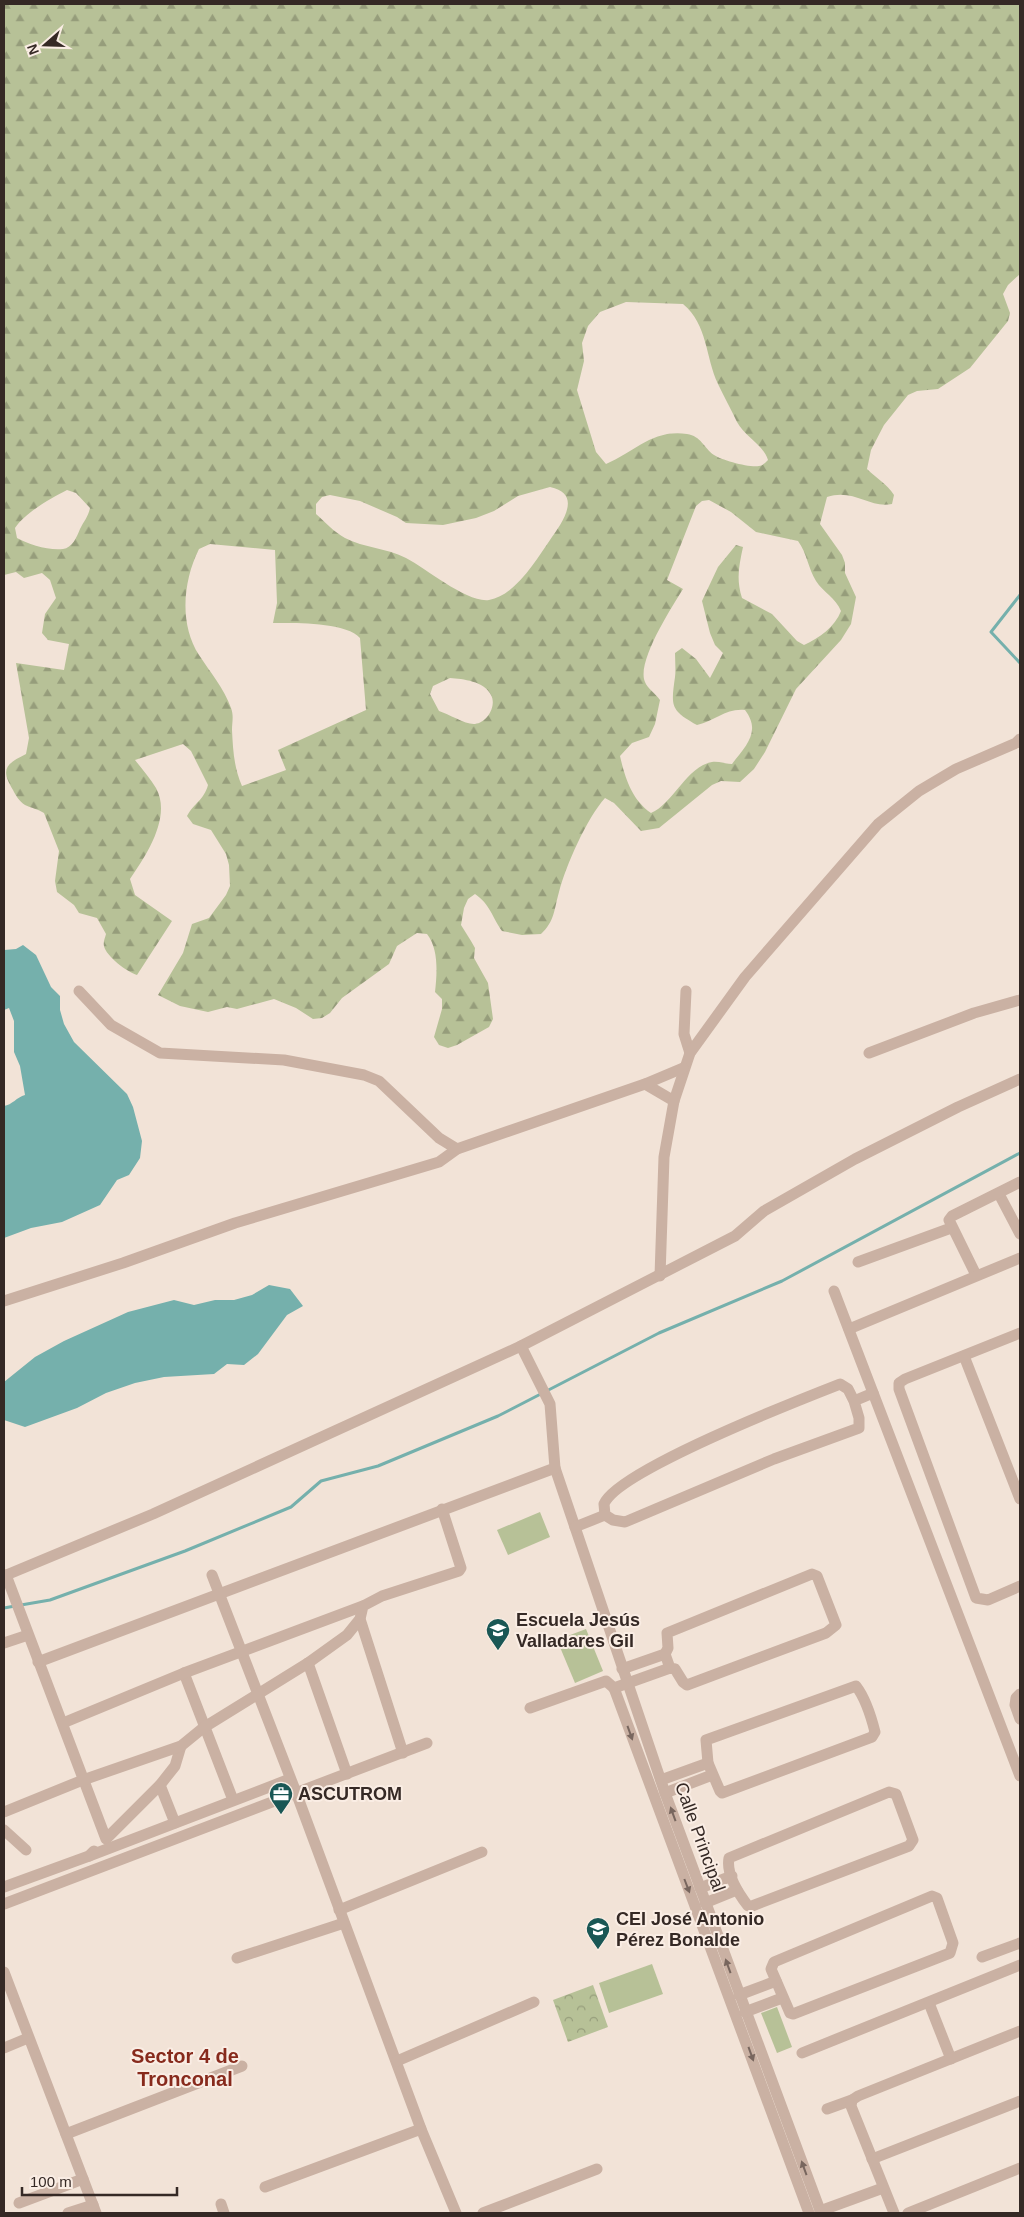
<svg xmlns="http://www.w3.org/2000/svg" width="1024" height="2217" font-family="Arial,sans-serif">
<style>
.green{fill:#b7c197}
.forest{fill:url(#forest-firs);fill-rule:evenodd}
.park{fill:url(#park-crowns)}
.water{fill:#75b0ac}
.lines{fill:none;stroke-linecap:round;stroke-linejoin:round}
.stream{stroke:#75b0ac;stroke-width:3}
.street{stroke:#cab1a3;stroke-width:11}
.oneway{fill:#78665e}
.labels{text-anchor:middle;stroke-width:4;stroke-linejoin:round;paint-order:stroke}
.poi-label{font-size:18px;font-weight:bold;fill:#352925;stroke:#faede4;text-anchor:start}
.street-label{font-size:18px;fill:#352925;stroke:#faede4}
.quarter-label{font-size:20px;font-weight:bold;fill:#872a1c;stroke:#faede4}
</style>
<defs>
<pattern id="forest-firs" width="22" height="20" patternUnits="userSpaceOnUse" patternTransform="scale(1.25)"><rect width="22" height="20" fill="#b7c197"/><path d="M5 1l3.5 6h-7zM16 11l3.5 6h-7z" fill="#969d7b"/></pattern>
<pattern id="park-crowns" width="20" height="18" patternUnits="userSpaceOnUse" patternTransform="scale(1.25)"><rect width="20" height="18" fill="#b7c197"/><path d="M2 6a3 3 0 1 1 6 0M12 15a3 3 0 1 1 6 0" fill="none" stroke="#969d7b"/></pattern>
</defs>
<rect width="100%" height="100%" fill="#f2e3d7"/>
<!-- green -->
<g class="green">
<polygon points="540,1512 550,1537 508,1555 497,1530"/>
<polygon points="586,1629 603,1671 575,1683 557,1640"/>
<polygon points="652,1964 663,1994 609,2013 599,1983"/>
<polygon points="777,2007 792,2047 777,2053 761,2013"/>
</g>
<!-- forest -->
<path class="forest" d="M4,4h1016v270l-12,11 -5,9 7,19 -2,8 -38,47 -32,21 -21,2 -9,4 -24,30 -13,25 -4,19c9,9 20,15 27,26l-2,9c-22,5 -38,-16 -65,-7l-7,27 22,31 3,8v10l11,24 -5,27 -10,16 -45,49 -31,63 -11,17 -14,13 -19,-1 -9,4 -53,43 -18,3 -27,-28 -9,-5c-18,20 -39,67 -46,94 -5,17 -4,29 -18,42l-19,1 -20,-4c-10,-14 -12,-27 -27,-37l-7,5 -4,9 -3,17 10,16 4,7 -1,10 14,25 5,36 -4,8 -32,18 -9,3 -9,-3 -5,-8 8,-28v-10l-7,-7c2,-18 4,-43 -8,-58l-10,-1 -20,13 -8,18 -47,34 -12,15 -8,5 -9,1 -17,-11 -22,-9 -37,10 -10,-2 -19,5 -28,-6 -22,-11 25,-42 9,-29 17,-6 17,-23 4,-9 -1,-21 -3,-11 -15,-24 -18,-6 -6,-8c7,-13 17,-16 21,-31l-17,-34 -8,-7 -48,16c7,9 15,18 21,28 16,29 -10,68 -26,91l5,16 37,26 -35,54c-10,-3 -31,-19 -33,-29 -1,-4 1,-8 2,-12l-9,-16 -18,-5 -5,-8 -17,-13 -2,-11 4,-30 -15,-38c-6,-4 -13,-5 -19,-8 -6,-4 -9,-9 -12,-15 -13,-21 -7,-26 13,-36l3,-16 -13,-75 48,7 5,-26 -21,-4 -6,-7 3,-19 11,-16 -6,-18 -8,-7 -18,5 -8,-6 -12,3zM626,302l57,2c25,21 22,52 35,80 6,13 13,25 19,38 8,15 26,22 31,38 -3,3 -6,6 -9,6 -9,2 -38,-6 -45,-11 -10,-7 -13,-19 -27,-21 -35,-5 -52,18 -81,30l-10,-12 -19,-62 7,-29 -2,-18 6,-17 12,-14zM550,487c34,7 11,37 0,53 -14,20 -35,56 -61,60 -22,3 -62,-31 -83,-42 -19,-10 -42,-10 -61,-20 -11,-6 -20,-16 -29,-24v-10l6,-7 8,-2 30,6 37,16 9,6 37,2 33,-7 18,-7 24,-15zM67,490l9,3 14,15c-2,9 -6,13 -10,21 -3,8 -8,19 -17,20 -14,2 -35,-5 -46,-11l-2,-10c10,-15 36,-30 52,-38zM709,500l22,12 25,20 42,9c9,12 10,27 18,40 7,11 20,17 25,30 -6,16 -22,27 -37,34l-7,-4 -25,-27 -30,-16c-6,-19 -3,-32 1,-51l-7,-2 -18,22 -16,34 8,32 5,12 8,8 -13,25 -14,-19 -14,-11 -7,5c0,8 1,17 0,24 -4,29 -5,33 22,48 18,-4 29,-17 48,-15 16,21 2,35 -13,54 -6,0 -14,-3 -20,-2 -25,4 -39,42 -61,51 -19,-13 -26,-35 -31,-57l12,-13 17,-6 6,-13 5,-24c-4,-6 -13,-12 -15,-18 -9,-20 27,-75 38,-93l-16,-9 29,-74 6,-5zM210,544l65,6 2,53 -4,20c22,0 73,-1 87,15l6,72 -88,40 8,20 -44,16c-8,-18 -9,-36 -10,-56 0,-8 2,-14 -1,-22 -7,-20 -21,-36 -32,-53 -20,-31 -16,-74 0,-106zM450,678c13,1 34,3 41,17 6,11 -4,28 -16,29 -9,1 -26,-10 -36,-13l-9,-17 3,-8z"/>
<!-- park -->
<polygon class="park" points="593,1985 608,2027 568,2042 553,2000"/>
<!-- water -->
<g class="water">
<path d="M23,945l13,10 15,32 9,9v14l4,14 10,18 53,52 6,13 9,34 -2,17 -11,17 -12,5 -17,25 -38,17 -31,6 -27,10v-132c8,-1 13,-9 21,-11l-5,-29 -6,-14v-31l-5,-13 -5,2v-60l12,-1z"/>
<polygon points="269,1285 290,1289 303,1306 287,1315 258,1354 244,1365 227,1364 214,1374 164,1377 135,1383 106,1393 77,1408 25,1427 4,1420 4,1382 35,1357 64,1341 128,1312 174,1300 194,1305 215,1300 234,1300 252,1295"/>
</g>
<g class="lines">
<!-- stream -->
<g class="stream">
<polyline points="1020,595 991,632 1020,663"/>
<polyline points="21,1605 50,1600 185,1551 291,1507 321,1481 378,1466 498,1416 659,1333 782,1281 1020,1153"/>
<polyline points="4,1608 15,1606"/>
</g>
<!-- street -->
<g class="street">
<polyline points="79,991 111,1025 160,1053 284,1060 364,1075 379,1081 439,1138 457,1149"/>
<polyline points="686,991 684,1034 690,1053"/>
<polyline points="869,1053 974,1013 1020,1000"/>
<polyline points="645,1084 674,1101"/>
<polyline points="999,1194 1020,1234"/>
<polyline points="858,1262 951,1228"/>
<polyline points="976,1275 949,1220 952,1216 1020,1182"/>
<polyline points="660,1276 664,1157 674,1101 690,1053 745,977 878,824 919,791 956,769 1016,743 1020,739"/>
<polyline points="834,1291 1020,1776"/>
<polyline points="4,1301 123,1263 235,1223 439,1162 457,1149 645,1084 683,1068"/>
<polyline points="849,1329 1020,1258"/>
<polyline points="1020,1333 905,1379 899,1383 899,1389 976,1598 988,1600 1020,1586"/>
<polyline points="964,1356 1020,1499"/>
<path d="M854,1401l5,17v10l-85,31 -149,63 -12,-2 -8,-5 -1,-11c13,-33 195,-104 236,-120l8,5 6,12 19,-8"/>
<polyline points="555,1468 665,1793 821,2213"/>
<polyline points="575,1527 605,1515"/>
<polyline points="6,1575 106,1839 160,1785 175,1766 181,1746"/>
<polyline points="212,1575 297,1795 421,2129 456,2213"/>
<polyline points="4,1576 153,1514 521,1346 735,1236 764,1211 855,1159 958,1107 1020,1079"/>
<polyline points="4,1643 28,1635"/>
<polyline points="38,1662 555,1468 550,1404 521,1346"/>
<polyline points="308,1663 347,1774"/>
<polyline points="622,1669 665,1654"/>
<polyline points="184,1673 233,1800"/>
<path d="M856,1686c10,13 15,30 19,46l-3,5 -150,56 -2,-2 -12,-28 -2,-23z"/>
<polyline points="614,1688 809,2213"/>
<polyline points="1020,1694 1016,1698 1015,1705 1020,1719"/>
<polyline points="530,1708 606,1681 614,1688 670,1668 675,1669 683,1682 687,1685 826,1633 836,1625 817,1576 812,1574 667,1633 668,1648 665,1654 670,1668"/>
<polyline points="63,1723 184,1673 363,1606"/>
<polyline points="403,1753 360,1619 363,1606 382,1596 459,1571 461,1568 442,1509"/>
<polyline points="661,1780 708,1763"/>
<polyline points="160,1785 175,1823"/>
<path d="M889,1792l7,2 17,46 -4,6 -157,60h-4c-10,-13 -22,-32 -19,-48z"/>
<polyline points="665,1793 712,1775"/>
<polyline points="4,1812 83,1780 181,1746 203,1728 308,1663 347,1635 360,1619"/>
<polyline points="4,1830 26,1850"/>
<polyline points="89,1856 290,1779"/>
<polyline points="4,1887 89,1856 94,1851"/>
<polyline points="700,1888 732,1876"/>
<polygon points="932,1896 937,1898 953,1943 950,1953 793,2014 790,2013 771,1969 774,1962"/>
<polyline points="705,1903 737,1890"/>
<polyline points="4,1904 427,1743"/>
<polyline points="339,1910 482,1852"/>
<polyline points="982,1957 1020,1943"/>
<polyline points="237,1958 344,1923"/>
<polyline points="4,1972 96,2213"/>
<polyline points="739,1995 776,1981"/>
<polyline points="929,2003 951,2059"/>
<polyline points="745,2012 782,1998"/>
<polyline points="4,2048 28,2038"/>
<polyline points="802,2053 1020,1965"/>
<polyline points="397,2061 534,2002"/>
<polyline points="827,2109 852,2100"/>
<polyline points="66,2134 242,2066"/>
<polyline points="872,2159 1020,2101"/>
<polyline points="265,2187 421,2129"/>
<polyline points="19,2203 83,2179"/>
<polyline points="221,2204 224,2213"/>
<polyline points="820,2211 883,2188"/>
<polyline points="68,2213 93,2205"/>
<polyline points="483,2213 597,2169"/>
<polyline points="894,2213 851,2106 852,2100 858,2096 1020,2031"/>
<polyline points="908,2213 1020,2168"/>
</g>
</g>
<!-- one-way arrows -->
<defs><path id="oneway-solid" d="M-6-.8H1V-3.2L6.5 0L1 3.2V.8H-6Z" transform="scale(1.25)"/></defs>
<g class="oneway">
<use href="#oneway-solid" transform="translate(630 1733) rotate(70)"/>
<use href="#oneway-solid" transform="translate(673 1814) rotate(-110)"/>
<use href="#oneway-solid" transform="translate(687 1886) rotate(69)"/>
<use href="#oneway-solid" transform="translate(728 1966) rotate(-110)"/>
<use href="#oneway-solid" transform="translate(751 2054) rotate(70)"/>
<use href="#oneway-solid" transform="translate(804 2168) rotate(-110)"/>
</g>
<!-- icons -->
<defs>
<g id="school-pin" transform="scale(1.25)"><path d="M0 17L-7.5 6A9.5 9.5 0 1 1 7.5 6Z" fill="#1a5755" stroke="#faede4"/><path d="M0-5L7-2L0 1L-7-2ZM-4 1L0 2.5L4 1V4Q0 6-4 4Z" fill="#fff"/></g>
<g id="office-pin" transform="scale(1.25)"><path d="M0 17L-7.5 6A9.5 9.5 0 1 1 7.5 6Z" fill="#1a5755" stroke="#faede4"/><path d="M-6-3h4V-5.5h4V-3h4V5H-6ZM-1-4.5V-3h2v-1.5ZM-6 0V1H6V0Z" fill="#fff"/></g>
</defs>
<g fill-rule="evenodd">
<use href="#school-pin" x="498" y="1630"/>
<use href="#office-pin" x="281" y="1794"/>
<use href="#school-pin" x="598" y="1929"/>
</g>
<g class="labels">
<!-- poi labels -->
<g class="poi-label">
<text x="516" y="1626">Escuela Jesús<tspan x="516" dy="21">Valladares Gil</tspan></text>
<text x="298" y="1800">ASCUTROM</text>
<text x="616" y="1925">CEI José Antonio<tspan x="616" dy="21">Pérez Bonalde</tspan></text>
</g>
<!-- street labels -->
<g class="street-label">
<text transform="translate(700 1837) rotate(70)" y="6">Calle Principal</text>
</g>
<!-- quarter labels -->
<g class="quarter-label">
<text x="185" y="2063">Sector 4 de<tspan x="185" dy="23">Tronconal</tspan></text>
</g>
</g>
<!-- border -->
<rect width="1024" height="2217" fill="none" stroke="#352925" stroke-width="10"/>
<!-- north arrow -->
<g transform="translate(45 45) rotate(250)" stroke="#faede4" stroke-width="4" paint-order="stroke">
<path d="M0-4L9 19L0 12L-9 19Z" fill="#352925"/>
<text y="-8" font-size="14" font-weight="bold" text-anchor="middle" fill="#352925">N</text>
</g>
<!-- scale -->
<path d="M22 2187v8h155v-8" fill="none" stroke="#352925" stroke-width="2.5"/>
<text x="30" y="2187" font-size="15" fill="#352925" stroke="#faede4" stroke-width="4" paint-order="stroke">100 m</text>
</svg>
